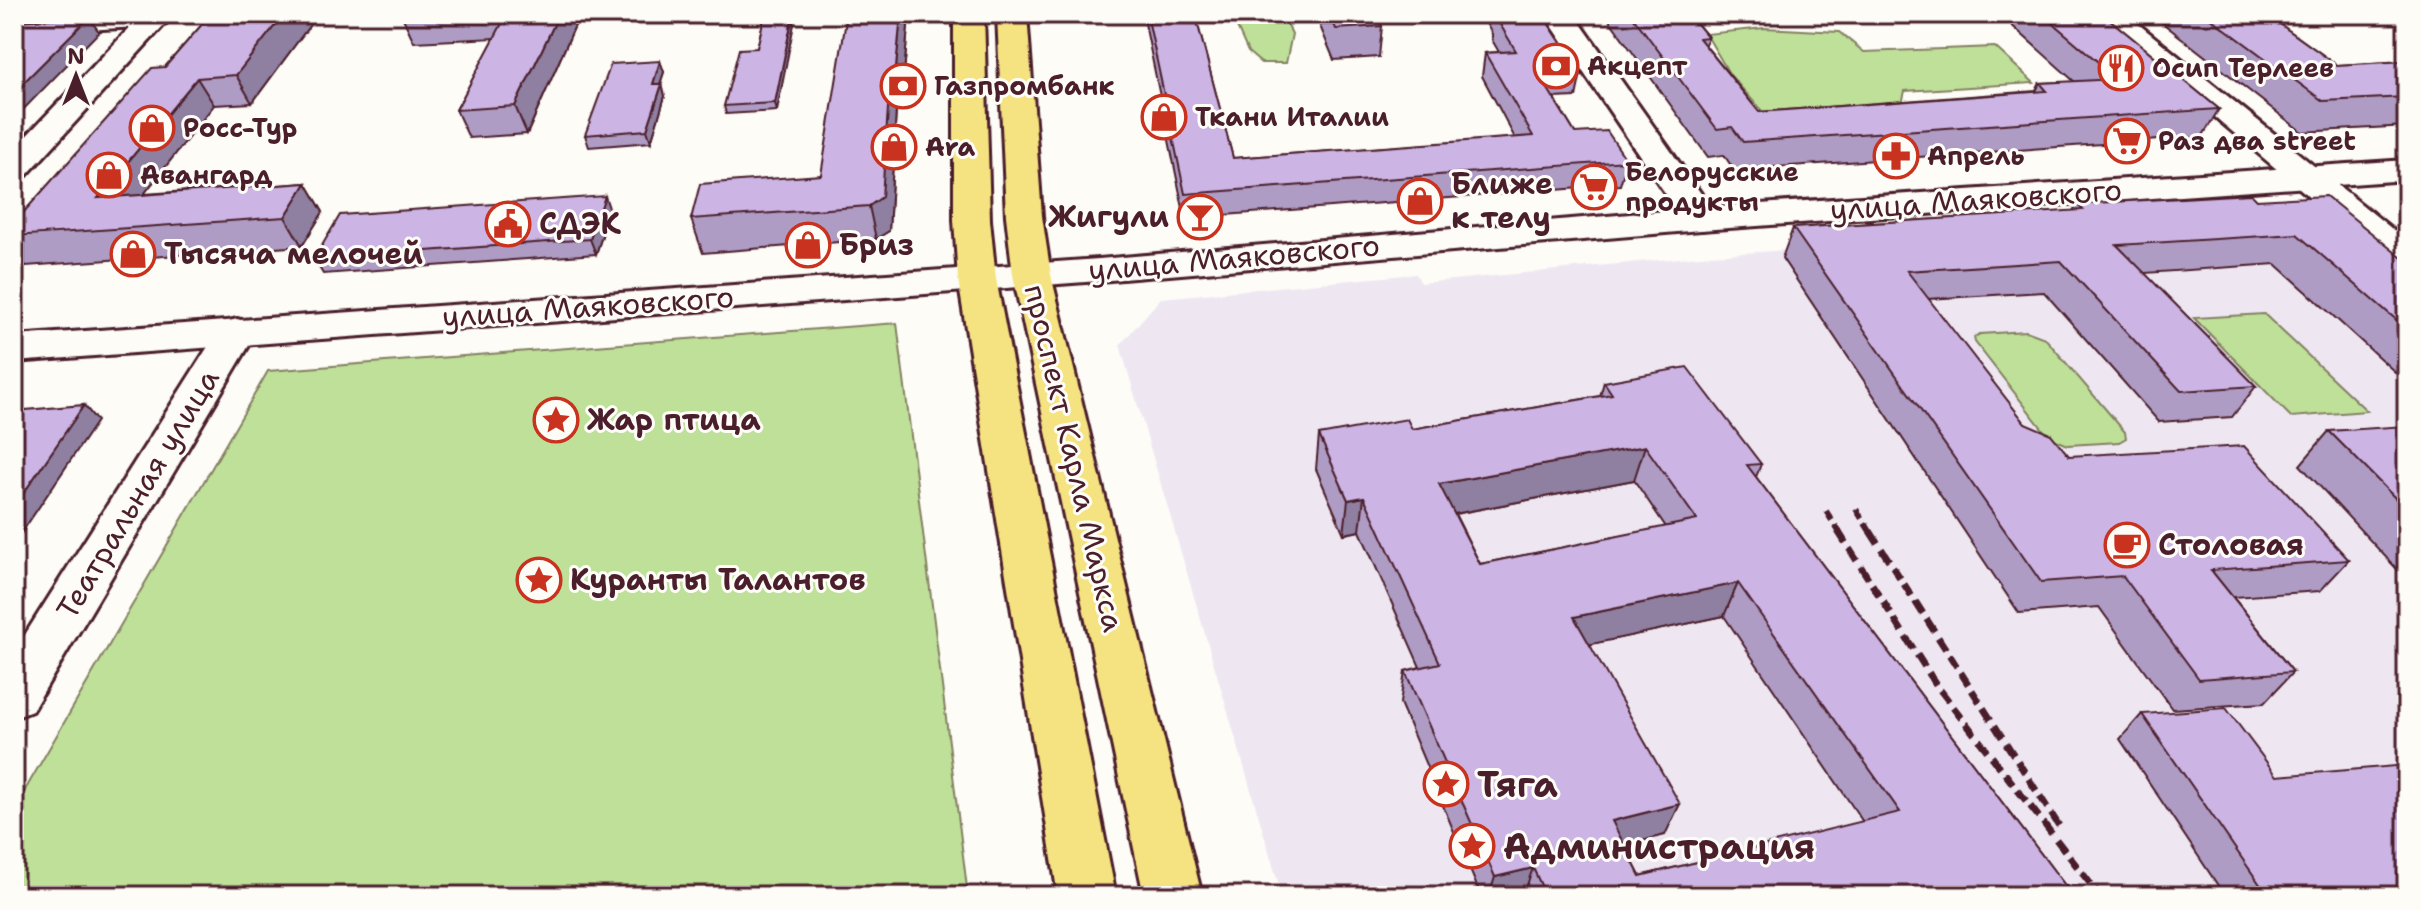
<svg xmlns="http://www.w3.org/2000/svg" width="2421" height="910" font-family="'Shantell Sans',sans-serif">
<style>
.built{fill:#eee7f2}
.green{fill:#bfe099;stroke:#848062;stroke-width:2}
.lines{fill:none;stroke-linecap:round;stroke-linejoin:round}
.minor-casing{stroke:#4a1f2b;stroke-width:6}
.tertiary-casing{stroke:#4a1f2b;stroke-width:6}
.secondary-casing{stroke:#4a1f2b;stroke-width:6}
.primary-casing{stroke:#4a1f2b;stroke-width:6}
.minor{fill:#fdfcf7;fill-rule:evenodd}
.tertiary{fill:#fdfcf7;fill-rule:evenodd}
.secondary{fill:#fdfcf7;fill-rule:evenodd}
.primary{fill:#f5e382;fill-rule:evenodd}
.rail-far1{stroke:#4a1f2b;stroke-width:6;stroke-dasharray:11 6;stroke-linecap:butt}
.rail{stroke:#4a1f2b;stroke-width:7;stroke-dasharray:14 7;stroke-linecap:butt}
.wall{fill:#af9cc5;stroke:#4a1f2b;stroke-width:2;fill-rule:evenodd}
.shaded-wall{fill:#8f7fa0;stroke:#4a1f2b;stroke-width:2}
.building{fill:#ccb5e5;stroke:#4a1f2b;stroke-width:2;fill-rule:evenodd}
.labels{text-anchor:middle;stroke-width:6;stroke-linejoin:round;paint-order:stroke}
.far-poi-label{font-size:26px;font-weight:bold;fill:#4a1f2b;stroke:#fdfcf7;text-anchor:start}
.poi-label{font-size:30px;font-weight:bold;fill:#4a1f2b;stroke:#fdfcf7;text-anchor:start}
.street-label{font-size:30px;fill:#4a1f2b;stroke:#fdfcf7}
.near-poi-label{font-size:36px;font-weight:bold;fill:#4a1f2b;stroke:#fdfcf7;text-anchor:start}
</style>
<rect width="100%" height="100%" fill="#fdfcf7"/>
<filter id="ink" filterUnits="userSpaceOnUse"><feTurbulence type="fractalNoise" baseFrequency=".0125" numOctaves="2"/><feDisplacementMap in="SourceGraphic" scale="16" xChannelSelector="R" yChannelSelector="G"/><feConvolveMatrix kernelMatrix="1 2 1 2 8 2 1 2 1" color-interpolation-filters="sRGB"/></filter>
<g filter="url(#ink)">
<!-- built -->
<polygon class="built" points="2300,217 2407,310 2407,896 1282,896 1120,345 1161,298 1416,274 1421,283 1711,255"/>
<!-- green -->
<g class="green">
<polygon points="1231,14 1282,14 1292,34 1286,63 1261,63 1248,52"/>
<polygon points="1764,28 1839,32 1864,52 1995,47 2034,83 1905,91 1901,108 1770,120 1730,75 1706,34"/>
<polygon points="2264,314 2367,411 2291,417 2194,318"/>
<polygon points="897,323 968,896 14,896 14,809 268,371"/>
<polygon points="2026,331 2045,338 2125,432 2126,438 2119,442 2068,445 2049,437 1975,342 1974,337 1980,334"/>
</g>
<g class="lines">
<!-- minor casing -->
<g class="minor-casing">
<g id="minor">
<polygon points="52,14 169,14 171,17 166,23 156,26 14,34 14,16"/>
<polygon points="1544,14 1574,14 1719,219 1714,227 1701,230 1688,227"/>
<polygon points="237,319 251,323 257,332 32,711 14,718 14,652 223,323"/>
</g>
</g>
<!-- tertiary casing -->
<g class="tertiary-casing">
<polygon id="tertiary" points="2093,14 2126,14 2407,241 2407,271 2394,268"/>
</g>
<!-- secondary casing -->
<g class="secondary-casing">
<g id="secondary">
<polygon points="143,14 174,14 26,176 14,179 14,149"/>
<polygon points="2407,160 2407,180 1701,230 1099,281 14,362 14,336 1099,259 1701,208"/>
</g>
</g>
<!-- primary casing -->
<g class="primary-casing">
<g id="primary">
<polygon points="954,14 984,14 990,220 996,279 1116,896 1058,896 958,279 954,220"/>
<polygon points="997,14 1027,14 1042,216 1051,275 1202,896 1144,896 1013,275 1006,216"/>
</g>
</g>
<!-- minor -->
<use href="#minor" class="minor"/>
<!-- tertiary -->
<use href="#tertiary" class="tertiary"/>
<!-- secondary -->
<use href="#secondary" class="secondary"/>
<!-- primary -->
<use href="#primary" class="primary"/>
<!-- rail-far1 -->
<g class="rail-far1">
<polyline points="1856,509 1871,533"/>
<polyline points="1826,511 1840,533"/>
</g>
<!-- rail -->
<g class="rail">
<polyline points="1838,531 1937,686 2100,896"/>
<polyline points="1870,531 2061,829"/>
</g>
</g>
<!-- wall -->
<g class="wall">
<polygon points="211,14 318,14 252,103 214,105 144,194 306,183 323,212 302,246 26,266 14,251 14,223 165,67"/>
<polygon points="402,14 580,14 527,134 469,138 456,110 495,38 414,42 402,16"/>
<polygon points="765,14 777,111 726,114 724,106 757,48"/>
<polygon points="909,14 901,110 896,110 889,231 876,239 703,253 691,219 821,175"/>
<polygon points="1096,14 1140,14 1140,18 1097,21"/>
<polygon points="1143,14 1195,14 1233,158 1515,138 1482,76 1485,53 1499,52 1492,40 1492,34 1481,14 1542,14 1581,73 1576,97 1554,98 1575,133 1627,161 1620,185 1185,218"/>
<polygon points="1315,14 1377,14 1382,26 1379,57 1334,60"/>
<polygon points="1605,14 1689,14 1708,37 1705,45 1759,112 2036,91 2040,83 2075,82 1999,14 2103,14 2219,109 2202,137 1734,170 1724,155 1708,157"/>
<polygon points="2151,14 2266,14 2337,65 2404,61 2407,58 2407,126 2302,132"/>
<polygon points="660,61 664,72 660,84 665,96 651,142 589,147 585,135"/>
<polygon points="2257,200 2407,262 2407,383 2276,264 2144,273 2256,386 2232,417 2159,422 2044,292 1928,299 2025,423 2069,456 2349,560 2320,591 2233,597 2293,672 2264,703 2172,709 2099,607 2019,613 1782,258 1793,228 2073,211 2077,204"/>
<polygon points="610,211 596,254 323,274 314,259"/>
<path d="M1604,382l157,82 -5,13 317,419h-592l-81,-193 5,-32 15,-4 -60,-136 -16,3 -28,-65 3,-34 93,-6 188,-33zM1634,480l32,47 -186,37 -25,-50zM1724,616l139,206 -223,54 -16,-31 41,-10 -75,-191z"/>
<polygon points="2407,428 2407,580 2300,465 2329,431"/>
<polygon points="2142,714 2277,776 2407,896 2225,896 2120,739"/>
</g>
<!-- shaded-wall -->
<g class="shaded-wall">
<polygon points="284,14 318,14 252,103 236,75"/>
<polygon points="559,14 580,14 527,134 515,106"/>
<polygon points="793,14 796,14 777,111 775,103"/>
<polygon points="901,14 909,14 901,110 895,78"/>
<polygon points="89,17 99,32 14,119 14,92"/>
<polygon points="660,61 664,72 656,96 653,84"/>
<polygon points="197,78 214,105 118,227 98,198"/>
<polygon points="890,78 896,110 889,231 876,239 869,206"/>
<polygon points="662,84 665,96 651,142 647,130"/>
<polygon points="306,183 323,212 302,246 285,217"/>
<polygon points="605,196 610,211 596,254 590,239"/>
<polygon points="84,405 97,421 14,544 14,507"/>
<polygon points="1645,446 1634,480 1433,518 1439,484"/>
<polygon points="1364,497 1360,531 1344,534 1348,500"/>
<polygon points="1738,583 1724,616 1564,650 1574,617"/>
<polygon points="1680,804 1665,835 1599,852 1612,821"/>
<polygon points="1533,868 1523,896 1489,896 1495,877"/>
</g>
<!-- building -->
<g class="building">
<polygon points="211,14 284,14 236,75 197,78 98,198 306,183 285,217 14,236 14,223 152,68 165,67"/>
<polygon points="507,14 559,14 515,106 456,110"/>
<polygon points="765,14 793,14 775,103 724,106 739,49 757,48"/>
<polygon points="847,14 901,14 895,78 890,78 882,197 869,206 691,219 700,184 821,175"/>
<polygon points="1147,14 1195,14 1233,158 1533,136 1485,53 1516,51 1495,16 1500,16 1498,14 1542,14 1581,73 1540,76 1575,133 1607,131 1627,161 1185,194"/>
<polygon points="1330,14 1377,14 1382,26 1336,29"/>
<polygon points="1631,14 1689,14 1708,37 1699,38 1759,112 2047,91 2040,83 2118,79 2042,14 2103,14 2219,109 1743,142 1732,127 1717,129"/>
<polygon points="2205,14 2266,14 2337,65 2407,61 2407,97 2323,101"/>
<polygon points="89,17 14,92 14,21"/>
<polygon points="660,61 653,84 662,84 647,130 585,135 611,64"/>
<polygon points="2251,194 2257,200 2326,196 2407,262 2407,329 2297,234 2117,245 2256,386 2181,391 2061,261 1907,271 2025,423 2051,434 2069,456 2244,446 2349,560 2211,570 2293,672 2199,679 2123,576 2041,582 1793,228 2083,210 2077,204"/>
<polygon points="605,196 590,239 314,259 340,215"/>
<path d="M1687,367l74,97 -14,1 326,431h-527l-13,-28 -38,9 -90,-206 35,-8 -76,-166 -16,3 -29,-65 88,-16 5,10 200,-35 -8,-12zM1645,446l52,74 -217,44 -41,-80zM1738,583l162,229 -260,64 -28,-55 68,-17 -106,-187z"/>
<polygon points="84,405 14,507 14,411"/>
<polygon points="2406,426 2407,428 2407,510 2329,431"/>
<polygon points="2226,708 2277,776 2407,765 2407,896 2268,896 2142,714"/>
</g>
</g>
<!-- icons -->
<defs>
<g id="bank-ring" transform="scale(2.3)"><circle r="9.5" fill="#fdfcf7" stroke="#c8321e" stroke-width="1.5"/><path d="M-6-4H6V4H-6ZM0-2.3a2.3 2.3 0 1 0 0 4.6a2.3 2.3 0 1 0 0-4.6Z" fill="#c8321e"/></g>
<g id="restaurant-ring" transform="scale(2.3)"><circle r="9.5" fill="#fdfcf7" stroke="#c8321e" stroke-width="1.5"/><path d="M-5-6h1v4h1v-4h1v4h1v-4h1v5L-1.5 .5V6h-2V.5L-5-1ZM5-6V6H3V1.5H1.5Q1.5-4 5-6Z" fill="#c8321e"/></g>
<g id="shop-ring" transform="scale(2.3)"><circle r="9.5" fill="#fdfcf7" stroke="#c8321e" stroke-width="1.5"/><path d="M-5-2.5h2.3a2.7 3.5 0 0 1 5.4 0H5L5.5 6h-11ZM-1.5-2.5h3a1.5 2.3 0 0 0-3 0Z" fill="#c8321e"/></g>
<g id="supermarket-ring" transform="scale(2.3)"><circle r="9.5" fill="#fdfcf7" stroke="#c8321e" stroke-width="1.5"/><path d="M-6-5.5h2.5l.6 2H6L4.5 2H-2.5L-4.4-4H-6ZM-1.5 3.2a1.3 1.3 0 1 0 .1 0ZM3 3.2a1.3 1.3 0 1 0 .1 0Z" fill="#c8321e"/></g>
<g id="pharmacy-ring" transform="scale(2.3)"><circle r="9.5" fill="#fdfcf7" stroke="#c8321e" stroke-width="1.5"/><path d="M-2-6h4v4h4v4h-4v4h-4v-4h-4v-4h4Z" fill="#c8321e"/></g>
<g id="bar-ring" transform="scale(2.3)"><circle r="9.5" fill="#fdfcf7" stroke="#c8321e" stroke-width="1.5"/><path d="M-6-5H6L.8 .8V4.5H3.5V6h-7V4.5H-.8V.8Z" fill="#c8321e"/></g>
<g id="civic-ring" transform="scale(2.3)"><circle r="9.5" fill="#fdfcf7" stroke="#c8321e" stroke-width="1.5"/><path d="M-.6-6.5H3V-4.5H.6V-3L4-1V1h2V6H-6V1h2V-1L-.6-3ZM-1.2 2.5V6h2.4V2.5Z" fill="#c8321e"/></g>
<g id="sight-ring" transform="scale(2.3)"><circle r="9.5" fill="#fdfcf7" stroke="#c8321e" stroke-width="1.5"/><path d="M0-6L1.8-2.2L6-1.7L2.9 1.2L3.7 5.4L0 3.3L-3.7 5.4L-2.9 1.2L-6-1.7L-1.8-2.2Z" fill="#c8321e"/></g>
<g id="cafe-ring" transform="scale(2.3)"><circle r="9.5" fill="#fdfcf7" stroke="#c8321e" stroke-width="1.5"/><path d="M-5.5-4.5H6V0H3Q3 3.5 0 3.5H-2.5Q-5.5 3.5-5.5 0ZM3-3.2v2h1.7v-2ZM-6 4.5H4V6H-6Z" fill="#c8321e"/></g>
</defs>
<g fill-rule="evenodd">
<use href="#bank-ring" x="1556" y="66"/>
<use href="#restaurant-ring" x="2121" y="68"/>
<use href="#bank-ring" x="903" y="86"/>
<use href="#shop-ring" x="1164" y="117"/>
<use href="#shop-ring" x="152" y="128"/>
<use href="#supermarket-ring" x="2127" y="141"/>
<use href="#shop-ring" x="894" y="147"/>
<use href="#pharmacy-ring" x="1896" y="156"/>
<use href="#shop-ring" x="109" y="175"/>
<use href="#supermarket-ring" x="1594" y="187"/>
<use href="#shop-ring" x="1420" y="201"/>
<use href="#bar-ring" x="1200" y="217"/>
<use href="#civic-ring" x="508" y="224"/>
<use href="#shop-ring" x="808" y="245"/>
<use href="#shop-ring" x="133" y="254"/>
<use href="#sight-ring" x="556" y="420"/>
<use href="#cafe-ring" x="2127" y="545"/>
<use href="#sight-ring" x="539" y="580"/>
<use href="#sight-ring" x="1446" y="784"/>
<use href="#sight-ring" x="1472" y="846"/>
</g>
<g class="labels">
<!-- far-poi labels -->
<g class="far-poi-label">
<text x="1587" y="75">Акцепт</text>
<text x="2152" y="77">Осип Терлеев</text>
<text x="934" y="95">Газпромбанк</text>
<text x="1195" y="126">Ткани Италии</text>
<text x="183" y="137">Росс-Тур</text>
<text x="2158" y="150">Раз два street</text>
<text x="925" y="156">Ara</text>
<text x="1927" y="165">Апрель</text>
<text x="1625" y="181">Белорусские<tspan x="1625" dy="30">продукты</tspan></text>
<text x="140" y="184">Авангард</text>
</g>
<!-- poi labels -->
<g class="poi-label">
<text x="1451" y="194">Ближе<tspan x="1451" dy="34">к телу</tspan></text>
<text x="1169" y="227" text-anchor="end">Жигули</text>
<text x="539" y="234">СДЭК</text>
<text x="839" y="255">Бриз</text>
<text x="164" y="264">Тысяча мелочей</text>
<text x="587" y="430">Жар птица</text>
<text x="2158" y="555">Столовая</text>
<text x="570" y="590">Куранты Талантов</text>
</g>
<!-- street labels -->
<g class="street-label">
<text transform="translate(1976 200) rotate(-4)" y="10">улица Маяковского</text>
<text transform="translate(1234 258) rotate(-5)" y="10">улица Маяковского</text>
<text transform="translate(588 307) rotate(-4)" y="10">улица Маяковского</text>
<text transform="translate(1074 458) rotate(77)" y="10">проспект Карла Маркса</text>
<text transform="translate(138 494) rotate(-59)" y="10">Театральная улица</text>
</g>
<!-- near-poi labels -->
<g class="near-poi-label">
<text x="1477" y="797">Тяга</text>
<text x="1503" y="859">Администрация</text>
</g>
</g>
<!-- margin -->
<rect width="2421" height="910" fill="none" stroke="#fdfcf7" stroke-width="48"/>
<rect x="24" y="24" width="2373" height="862" fill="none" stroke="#4a1f2b" stroke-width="3" filter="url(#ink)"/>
<!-- north arrow -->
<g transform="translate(76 76)" stroke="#fdfcf7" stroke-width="6" paint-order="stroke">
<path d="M0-6L14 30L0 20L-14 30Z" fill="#4a1f2b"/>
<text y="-12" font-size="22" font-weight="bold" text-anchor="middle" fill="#4a1f2b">N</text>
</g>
</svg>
